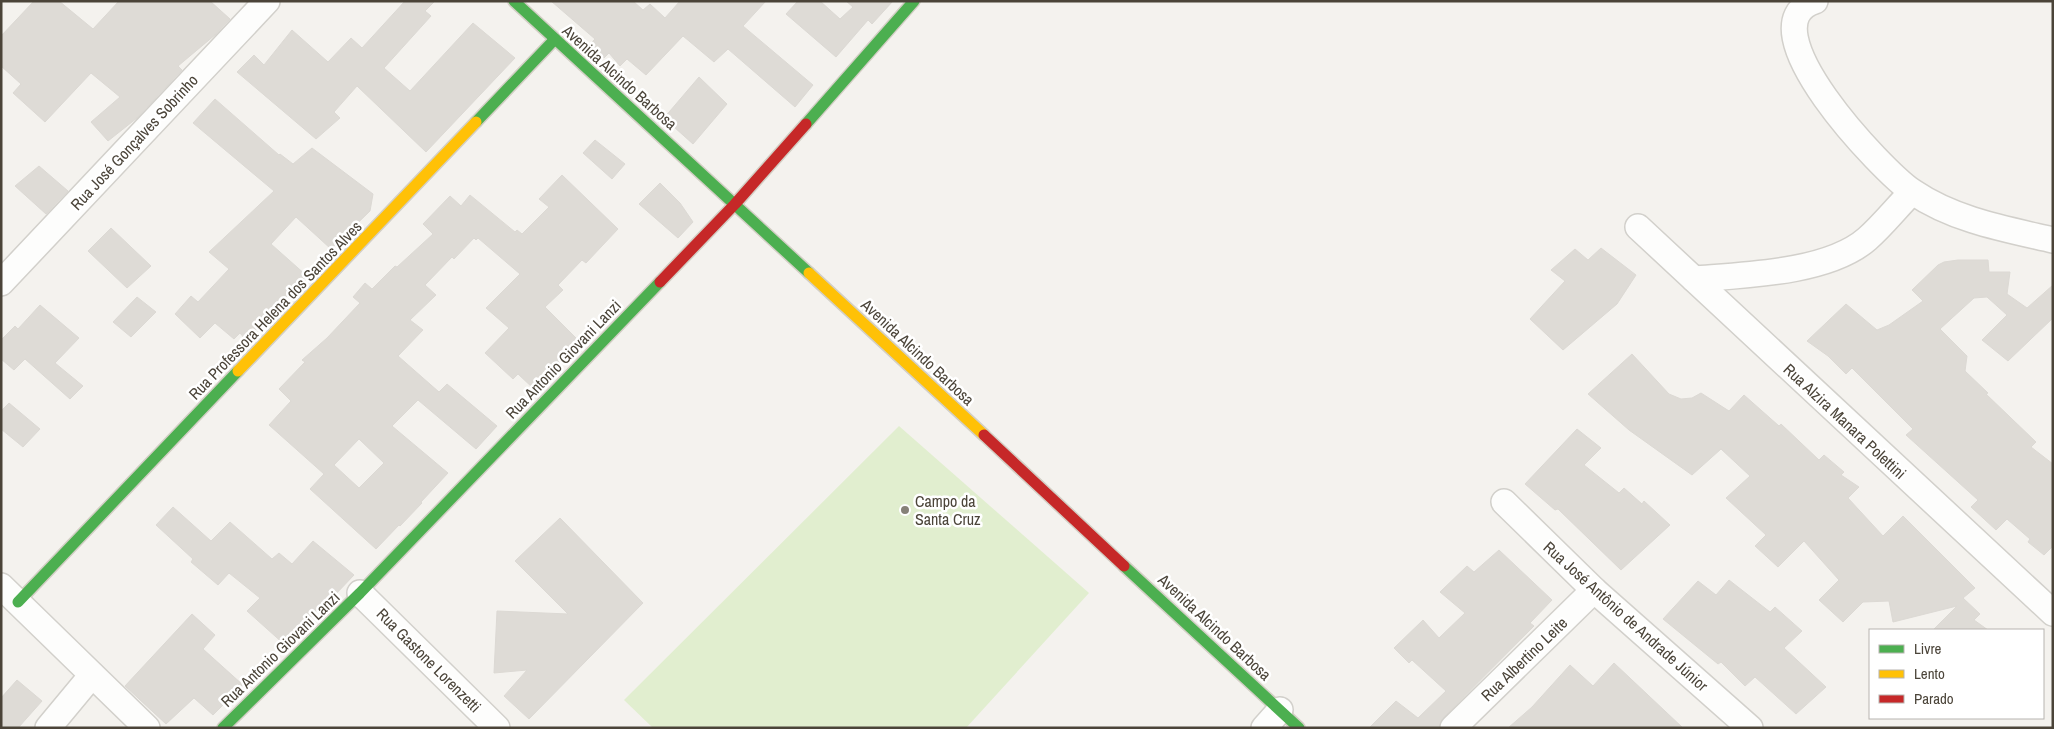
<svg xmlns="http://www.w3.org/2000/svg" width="2054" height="729" font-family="'Archivo Narrow',sans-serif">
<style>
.green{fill:#e1eecf}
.building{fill:#dedbd6;stroke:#dcd9d4;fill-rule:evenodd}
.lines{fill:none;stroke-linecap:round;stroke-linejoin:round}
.street-casing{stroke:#d2d0cb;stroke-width:28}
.fast-casing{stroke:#d3cfc5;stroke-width:14}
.slow-casing{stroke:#d3cfc5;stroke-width:14}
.jam-casing{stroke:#d3cfc5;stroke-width:14}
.street{stroke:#fdfdfc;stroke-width:25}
.fast{stroke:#4caf50;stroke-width:11}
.slow{stroke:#ffc107;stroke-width:11}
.jam{stroke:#c62828;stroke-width:11}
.poi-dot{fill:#868178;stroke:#fff;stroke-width:2}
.labels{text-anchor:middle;stroke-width:5;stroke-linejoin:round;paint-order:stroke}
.street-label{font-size:16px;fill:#4b4439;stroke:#fff}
.poi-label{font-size:16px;fill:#4b4439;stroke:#fff;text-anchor:start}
</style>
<rect width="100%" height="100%" fill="#f4f2ee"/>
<!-- green -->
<polygon class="green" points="899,426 1089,593 966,728 653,728 624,700"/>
<!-- building -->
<g class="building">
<polygon points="34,1 59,1 93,29 119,1 210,1 230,19 215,35 178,66 182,70 137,118 108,141 91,122 120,97 91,73 45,122 13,93 21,84 1,66 1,36"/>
<polygon points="405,1 435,1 425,11 431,16 384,68 410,91 473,23 515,58 426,152 357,86 334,112 340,118 316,139 237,72 254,55 264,65 292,30 328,62 351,38 362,48"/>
<polygon points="551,1 633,1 643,10 650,4 665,18 680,1 766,1 743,26 813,85 795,107 728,49 714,62 683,36 646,75 627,59 620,66 609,53 604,58 589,45 595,39"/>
<polygon points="798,1 820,1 840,19 853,7 846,1 893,1 872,24 868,20 836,57 786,14"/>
<polygon points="699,77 727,104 693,144 664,118"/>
<polygon points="215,99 279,155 280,154 293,164 312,148 373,194 370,211 331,249 296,217 271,244 307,276 246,340 240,333 234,339 215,323 200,338 175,314 191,296 198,302 229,269 209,252 274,191 193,123"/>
<polygon points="595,140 625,164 612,179 583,153"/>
<polygon points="39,166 68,191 46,214 15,186"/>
<path d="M562,175l56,54 -32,34 -4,-3 -24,25 5,5 -18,17 35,35 -46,47 -16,-15 -5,5 -28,-26 24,-25 -23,-20 34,-34 -42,-36 -2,2 -2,-2 -20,21 -2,-2 -27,28 11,10 -26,25 13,10 -25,26 41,36 8,-8 50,42 -21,23 -58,-49 -26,26 56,47 -27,29 1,1 -22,23 -1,-1 -23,24 -66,-60 14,-15 -55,-49 22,-24 -12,-12 26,-27 -3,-2 25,-22 33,-35 -7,-6 12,-14 7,6 23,-23 2,1 36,-33 -10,-10 27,-28 11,10 9,-11 45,37 2,-2 5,4 27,-27 -10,-8zM359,439l25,24 -25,25 -25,-23z"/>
<polygon points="660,183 680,203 693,222 678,238 639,204"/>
<polygon points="111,228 151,266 127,288 88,251"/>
<polygon points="1601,248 1636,275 1617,304 1563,350 1530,319 1565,281 1551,270 1575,249 1588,260"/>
<polygon points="1958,260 1988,260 1989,272 2010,272 2007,294 2027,308 2053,285 2053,318 2008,361 1982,340 2007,315 1987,297 1974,298 1940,329 1967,356 1965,371 1988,393 1986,394 2036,442 2031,447 2053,464 2053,546 2044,555 2028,542 2030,539 2007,519 1996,530 1971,507 1978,500 1906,435 1913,429 1852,368 1846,374 1828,356 1807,341 1846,304 1877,330 1889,325 1923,301 1912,290 1938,265 1944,262"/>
<polygon points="137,297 156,312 131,337 113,322"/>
<polygon points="40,305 79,338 55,363 83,386 70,399 25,359 14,370 1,359 1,340 15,326 18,329"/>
<polygon points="1632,354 1669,394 1681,399 1692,398 1701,393 1729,411 1744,395 1779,426 1781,424 1819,460 1824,455 1844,472 1841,475 1859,487 1848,498 1883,536 1903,516 1975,588 1963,598 1980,614 1974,620 1988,630 1933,630 1957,606 1893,622 1889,601 1863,602 1843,622 1819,600 1839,580 1804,541 1778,567 1755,546 1766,535 1726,498 1750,476 1721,449 1692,475 1629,430 1588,394"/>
<polygon points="9,403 40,429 23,447 1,429 1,411"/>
<polygon points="1577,429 1601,448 1584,465 1619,493 1624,488 1642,504 1644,501 1670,525 1621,570 1558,509 1555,510 1525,484"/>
<polygon points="173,507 211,541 230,522 272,559 279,553 292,564 313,541 354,575 334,596 332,594 285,645 247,611 260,598 229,573 218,585 191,562 193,559 156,525"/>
<polygon points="560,518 643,603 529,719 504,696 527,670 494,673 497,611 568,614 515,561"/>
<polygon points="1499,550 1552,600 1530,623 1534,626 1443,718 1439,728 1369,728 1396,701 1418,718 1446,691 1412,660 1409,663 1394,648 1423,620 1439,638 1465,613 1440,592 1467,566 1474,572"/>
<polygon points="1729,580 1770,612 1775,607 1802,631 1784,648 1826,687 1796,714 1755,677 1745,686 1721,662 1718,664 1663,619 1698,581 1716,595"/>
<polygon points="192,614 215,635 203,649 243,685 213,715 194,698 166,724 125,686"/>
<polygon points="1614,663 1683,728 1508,728 1532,707 1570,665 1593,686"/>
<polygon points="17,680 42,701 18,728 1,728 1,698"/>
</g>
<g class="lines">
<!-- street casing -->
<g class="street-casing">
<g id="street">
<path d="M1815,1c-73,24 68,171 98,191 41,28 92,37 140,48"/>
<polyline points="1638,227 2053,613"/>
<path d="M1694,279c50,-4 134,-6 173,-40 16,-14 30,-32 45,-47"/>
<polyline points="1,283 267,1"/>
<polyline points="1504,502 1594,590 1750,728"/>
<polyline points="1,586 147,728"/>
<polyline points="360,593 497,728"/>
<polyline points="48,728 92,675"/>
<polyline points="1264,728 1280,710"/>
<polyline points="1453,728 1594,590"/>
</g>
</g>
<!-- fast casing -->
<g class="fast-casing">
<g id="fast">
<polyline points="514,1 809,273"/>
<polyline points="476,122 555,39"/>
<polyline points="806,124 914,1"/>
<polyline points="1124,566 1299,728"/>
<polyline points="18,602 238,371"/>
<polyline points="223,728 360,593 660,282"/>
</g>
</g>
<!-- slow casing -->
<g class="slow-casing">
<g id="slow">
<polyline points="809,273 984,435"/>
<polyline points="238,371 476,122"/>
</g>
</g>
<!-- jam casing -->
<g class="jam-casing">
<g id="jam">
<polyline points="660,282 735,204 806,124"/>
<polyline points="984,435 1124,566"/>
</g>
</g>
<!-- street -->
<use href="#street" class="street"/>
<!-- fast -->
<use href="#fast" class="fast"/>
<!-- slow -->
<use href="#slow" class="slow"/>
<!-- jam -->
<use href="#jam" class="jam"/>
</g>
<!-- markers -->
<circle class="poi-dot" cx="905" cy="510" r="5"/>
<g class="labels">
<!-- street labels -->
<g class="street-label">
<text transform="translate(620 77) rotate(42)" y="6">Avenida Alcindo Barbosa</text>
<text transform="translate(134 142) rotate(-47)" y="6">Rua José Gonçalves Sobrinho</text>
<text transform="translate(275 310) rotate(-46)" y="6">Rua Professora Helena dos Santos Alves</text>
<text transform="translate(918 352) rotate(43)" y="6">Avenida Alcindo Barbosa</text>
<text transform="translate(563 359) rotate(-46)" y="6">Rua Antonio Giovani Lanzi</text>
<text transform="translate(1845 421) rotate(43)" y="6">Rua Alzira Manara Polettini</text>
<text transform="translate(1626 616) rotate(42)" y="6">Rua José Antônio de Andrade Júnior</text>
<text transform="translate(1215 627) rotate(43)" y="6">Avenida Alcindo Barbosa</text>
<text transform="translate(280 649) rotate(-44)" y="6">Rua Antonio Giovani Lanzi</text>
<text transform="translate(1524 659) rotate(-44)" y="6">Rua Albertino Leite</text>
<text transform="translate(429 660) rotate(45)" y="6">Rua Gastone Lorenzetti</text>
</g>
<!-- poi labels -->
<g class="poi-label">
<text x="915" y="507">Campo da<tspan x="915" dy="18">Santa Cruz</tspan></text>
</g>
</g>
<!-- border -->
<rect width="2054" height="729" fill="none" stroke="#4b4439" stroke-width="5"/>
<!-- legend -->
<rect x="1869" y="629" width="175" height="90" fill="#ffffff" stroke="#b7b4b0"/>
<rect x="1879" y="645" width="25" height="8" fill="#4caf50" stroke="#b7b4b0"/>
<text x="1914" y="654" font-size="15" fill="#4b4439">Livre</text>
<rect x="1879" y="670" width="25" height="8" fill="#ffc107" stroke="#b7b4b0"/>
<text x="1914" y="679" font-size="15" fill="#4b4439">Lento</text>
<rect x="1879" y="695" width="25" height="8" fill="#c62828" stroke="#b7b4b0"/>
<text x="1914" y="704" font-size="15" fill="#4b4439">Parado</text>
</svg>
